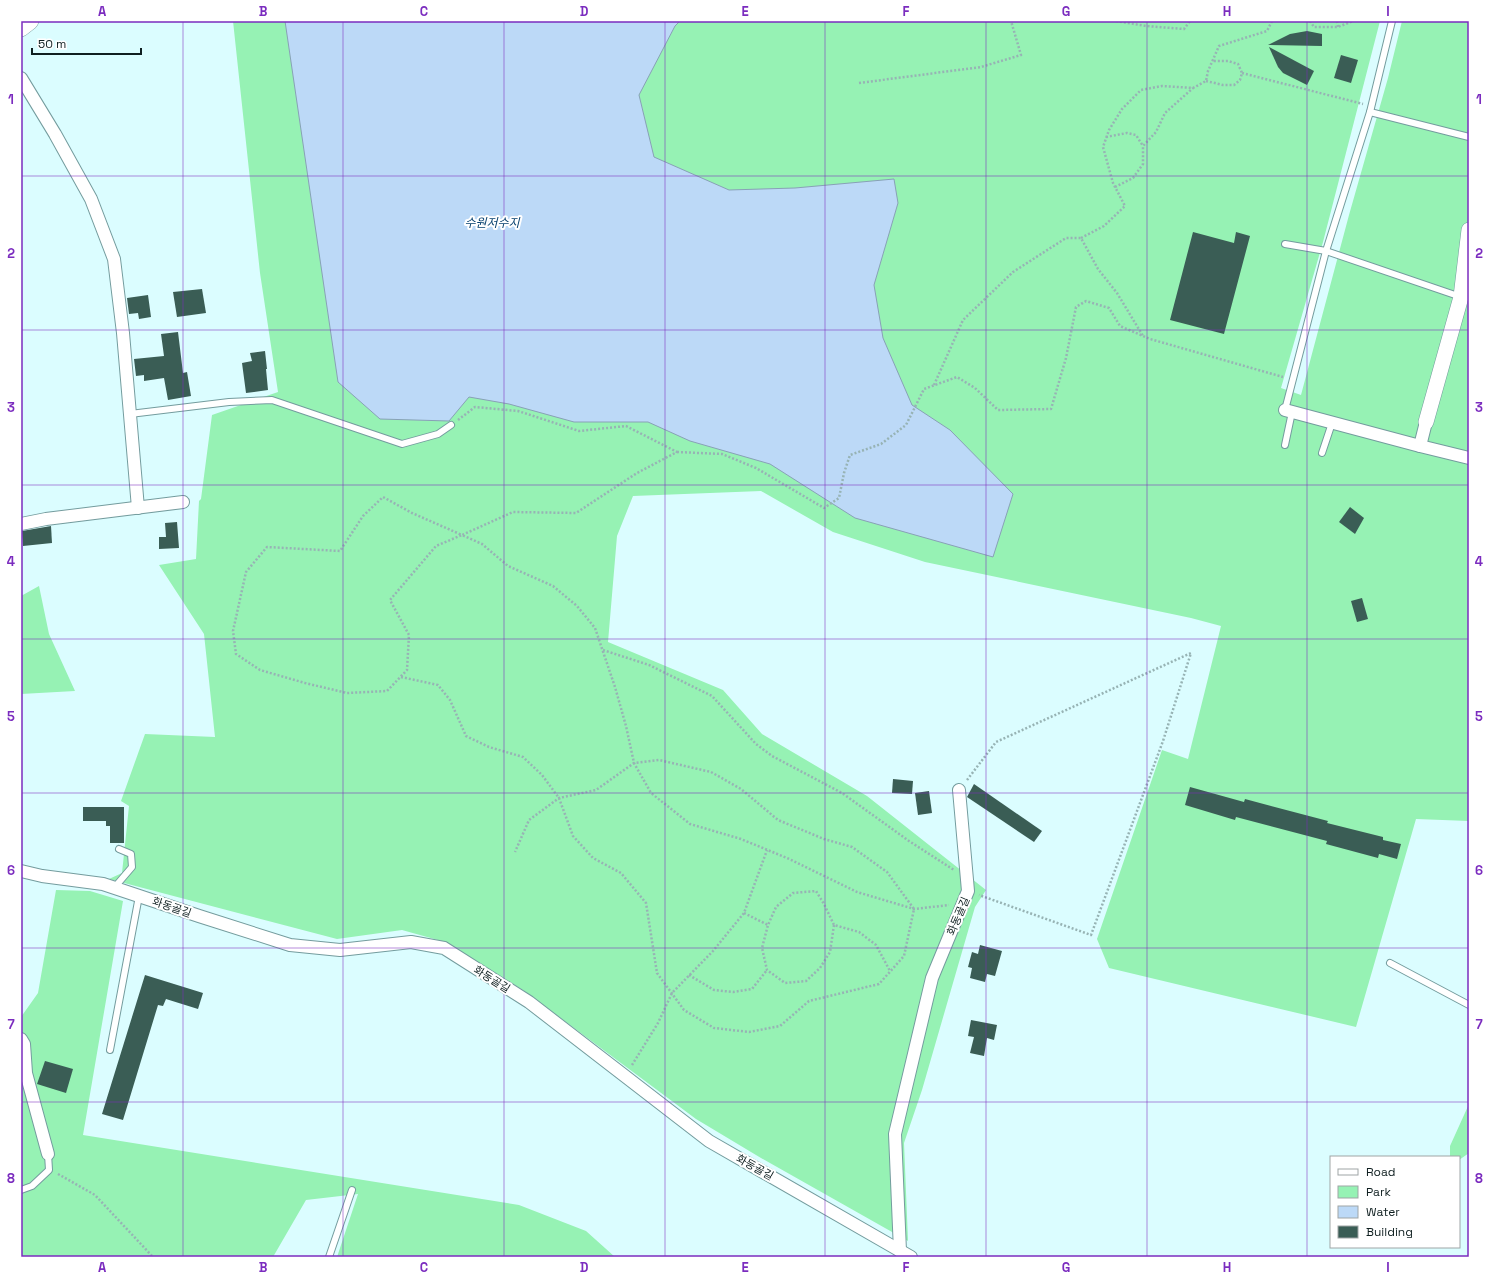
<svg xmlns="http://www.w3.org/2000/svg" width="1490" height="1278" font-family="'Space Grotesk','Noto Sans KR',sans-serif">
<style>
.green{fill:#96f2b4}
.water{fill:#bcd9f7;stroke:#88a1b6}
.building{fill:#3a5d55}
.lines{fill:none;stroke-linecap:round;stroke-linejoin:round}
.service-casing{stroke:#749c9e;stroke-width:8}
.minor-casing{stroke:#749c9e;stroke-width:14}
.tertiary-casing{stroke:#749c9e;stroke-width:16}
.secondary-casing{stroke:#749c9e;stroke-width:18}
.path{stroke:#97b3b4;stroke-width:2.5;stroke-dasharray:2 2;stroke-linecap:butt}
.service{stroke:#fff;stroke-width:6}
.minor{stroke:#fff;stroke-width:12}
.tertiary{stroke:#fff;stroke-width:15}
.secondary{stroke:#fff;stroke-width:17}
.grid{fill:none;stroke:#7b2cbf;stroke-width:1;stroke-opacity:0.55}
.labels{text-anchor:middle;stroke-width:4;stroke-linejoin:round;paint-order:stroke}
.street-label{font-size:11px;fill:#0f1f20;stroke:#fff}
.water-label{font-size:12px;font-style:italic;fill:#06406e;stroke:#fff}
.neatline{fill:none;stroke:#7b2cbf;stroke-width:1.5}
.grid-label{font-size:13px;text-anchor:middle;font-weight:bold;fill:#7b2cbf}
</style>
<rect width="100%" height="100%" fill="#dbfdff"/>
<!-- green -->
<g class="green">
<polygon points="233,21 1380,21 1323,242 1281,388 1301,395 1349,215 1388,78 1402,21 1469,21 1469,821 1416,819 1356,1027 1109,968 1097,939 1162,750 1188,759 1221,626 1191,618 925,562 833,532 761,491 633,496 617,536 608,642 723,690 762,734 867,796 986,890 975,907 922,1090 904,1143 908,1241 761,1158 696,1119 523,990 445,942 402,930 337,939 109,879 122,873 129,806 121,801 145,734 215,737 204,634 159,565 196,559 199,501 201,499 212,415 278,392 260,273"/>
<polygon points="39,586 49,634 75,691 21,694 21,596"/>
<polygon points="56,890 90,891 123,901 83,1135 519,1205 586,1231 615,1257 337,1257 358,1194 306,1200 273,1257 21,1257 21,1017 38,993"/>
<polygon points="1469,1104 1469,1153 1459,1160 1459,1157 1450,1157 1450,1146"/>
</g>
<!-- water -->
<polygon class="water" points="285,21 680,21 675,26 639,95 654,157 729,190 795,188 894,179 898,203 874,285 883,338 912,405 950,430 1013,494 993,557 855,518 770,464 690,441 648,422 574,422 509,404 469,397 449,421 380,419 338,382"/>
<!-- building -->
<g class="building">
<polygon points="1307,31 1322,34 1322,46 1268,45 1290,34"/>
<polygon points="1269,47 1314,71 1307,85 1283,73 1278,67"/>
<polygon points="1341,55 1358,60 1351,83 1334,78"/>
<polygon points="1193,232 1234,243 1236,232 1250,236 1224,334 1170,320"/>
<polygon points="202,289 206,313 177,317 173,292"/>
<polygon points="148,295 151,317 139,319 138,313 129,314 127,298"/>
<polygon points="178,332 183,373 187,372 191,396 168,400 164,378 144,381 144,375 136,376 134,359 164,356 161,334"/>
<polygon points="265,351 267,369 266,369 268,390 246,393 242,363 252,361 250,353"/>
<polygon points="1350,507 1364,518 1355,534 1339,522"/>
<polygon points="177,522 179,548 159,549 159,537 166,537 165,523"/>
<polygon points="51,526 52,543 23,546 22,531"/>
<polygon points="1362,598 1368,619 1357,622 1351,601"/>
<polygon points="893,779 913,781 912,794 892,793"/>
<polygon points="974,784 1042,831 1034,842 967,797"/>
<polygon points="1190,787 1244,802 1245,799 1328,821 1327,823 1383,837 1383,840 1401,844 1397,859 1379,854 1378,858 1326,844 1327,841 1236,817 1235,820 1185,805"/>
<polygon points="929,791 932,813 918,815 915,793"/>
<polygon points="83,807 124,807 124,843 110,843 110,826 106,826 106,821 83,821"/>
<polygon points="980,945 1002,951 995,976 987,974 985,982 970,978 972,968 968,967 972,952 978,954"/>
<polygon points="145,975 203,993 198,1009 166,999 163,1006 158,1005 123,1120 102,1114"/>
<polygon points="971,1020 997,1025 994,1040 987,1038 984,1056 970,1053 974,1037 968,1036"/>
<polygon points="45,1061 73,1069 66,1093 37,1084"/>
</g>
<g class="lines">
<!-- service casing -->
<g class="service-casing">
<g id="service">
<polyline points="1370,112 1469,137"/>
<polyline points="1285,244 1326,251 1461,297"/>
<polyline points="1285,410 1326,251 1370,112 1392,21"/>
<polyline points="130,414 229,402 272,400 402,444 438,434 451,425"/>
<polyline points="1285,445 1292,412"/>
<polyline points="1322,453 1332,423"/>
<polyline points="114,888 132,867 131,854 119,849"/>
<polyline points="1390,963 1469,1005"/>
<polyline points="110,1050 139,896"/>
<polyline points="21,1190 32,1186 49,1170 48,1154"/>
<polyline points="329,1257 352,1190"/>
</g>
</g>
<!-- minor casing -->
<g class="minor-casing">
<g id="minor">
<polyline points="21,78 55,134 91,199 114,259 123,333 138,508"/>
<polyline points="1285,410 1420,446"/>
<polyline points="1426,422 1420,446 1469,458"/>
<polyline points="21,524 46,519 183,502"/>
<polyline points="21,871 42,876 103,884 199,916 290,945 340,950 411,942 444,948 529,1002 709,1141 911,1257"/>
<polyline points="21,1039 24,1044 26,1073 48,1154"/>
<polyline points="900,1251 895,1134 932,978 968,891 959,790"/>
</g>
</g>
<!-- tertiary casing -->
<g class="tertiary-casing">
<polyline id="tertiary" points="1426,422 1461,297 1469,230"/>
</g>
<!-- secondary casing -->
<g class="secondary-casing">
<polyline id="secondary" points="21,28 30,21"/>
</g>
<!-- path -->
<g class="path">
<polyline points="1116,21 1146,26 1184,29 1190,21"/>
<polyline points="1310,21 1314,27 1338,27 1353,21"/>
<polyline points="1337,21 1338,27"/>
<polyline points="1242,73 1363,104"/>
<polyline points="1206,81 1223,85 1234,85 1240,80 1242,73 1238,64 1228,61 1212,61"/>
<polyline points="859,83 981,67 1021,55 1011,21"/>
<polyline points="1106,137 1127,133 1136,135 1143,146"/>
<polyline points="1115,187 1133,178 1143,164 1143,146 1156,132 1165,113 1193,88"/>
<polyline points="1081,238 1104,226 1125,206 1113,183 1103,147 1109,130 1122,109 1141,90 1162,86 1193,88 1206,81 1208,71 1219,46 1267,31 1272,21"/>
<polyline points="934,385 963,320 1013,272 1066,238 1081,238 1098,269 1117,293 1143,336"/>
<polyline points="458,420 475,407 518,411 579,431 626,426 677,452 637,473 576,513 513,512 462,535 412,513 383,497 363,516 340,551 267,547 246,572 233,631 236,654 260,670 305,683 347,693 387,691 407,670 409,635 390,600 436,546 462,535 482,544 508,566 553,586 577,606 595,628 615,687 626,726 634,763 651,793 690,824 741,839 787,858 857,892 914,909 949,905"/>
<polyline points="677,452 722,454 756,468 824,508 839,498 844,473 850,455 881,444 906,425 924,389 957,377 975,388 998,410 1051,409 1066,358 1076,307 1086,301 1109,308 1120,326 1150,339 1283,377"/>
<polyline points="603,650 649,665 712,696 756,744 772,756 842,793 909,841 954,870"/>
<polyline points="401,677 438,685 450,700 466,736 489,747 523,757 542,775 559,798 573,836 593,858 621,873 646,903 657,973 684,1010 714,1028 749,1032 780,1026 809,1001 879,984 904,956 914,909 887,872 852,847 824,839 778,820 741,789 711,772 659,760 634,763 596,790 559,798 529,820 515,852"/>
<polyline points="967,780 996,742 1191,653 1163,741 1091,935 979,895"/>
<polyline points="744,913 768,925"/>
<polyline points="834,925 830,952 820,968 806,981 785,983 767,970 762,948 768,925 776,907 793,893 816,891 824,904 834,925 859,932 876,945 890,971"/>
<polyline points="689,975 714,990 733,992 752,989 767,970"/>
<polyline points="632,1065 658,1023 672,993 713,951 744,913 767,850"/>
<polyline points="58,1174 95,1195 153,1257"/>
</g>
<!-- service -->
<use href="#service" class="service"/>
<!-- minor -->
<use href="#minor" class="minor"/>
<!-- tertiary -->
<use href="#tertiary" class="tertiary"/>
<!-- secondary -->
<use href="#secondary" class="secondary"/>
</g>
<!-- grid -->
<path class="grid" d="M183,21v1236M343,21v1236M504,21v1236M665,21v1236M825,21v1236M986,21v1236M1147,21v1236M1307,21v1236M21,176h1448M21,330h1448M21,485h1448M21,639h1448M21,793h1448M21,948h1448M21,1102h1448"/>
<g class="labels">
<!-- street labels -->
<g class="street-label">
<text transform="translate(172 907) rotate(19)" y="4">화동골길</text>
<text transform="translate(958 916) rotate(-67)" y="4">화동골길</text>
<text transform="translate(492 979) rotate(32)" y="4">화동골길</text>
<text transform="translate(755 1167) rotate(29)" y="4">화동골길</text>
</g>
<!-- water labels -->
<g class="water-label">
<text x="492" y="227">수원저수지</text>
</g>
</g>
<!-- border -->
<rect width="1490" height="1278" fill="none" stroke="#ffffff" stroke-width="44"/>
<!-- legend -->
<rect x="1330" y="1156" width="130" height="92" fill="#ffffff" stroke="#9fa5a6"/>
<rect x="1338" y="1169" width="20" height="6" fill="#ffffff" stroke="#9fa5a6"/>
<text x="1366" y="1176" font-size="12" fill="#0f1f20">Road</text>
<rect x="1338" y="1186" width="20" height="12" fill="#96f2b4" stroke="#9fa5a6"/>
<text x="1366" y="1196" font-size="12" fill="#0f1f20">Park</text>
<rect x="1338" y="1206" width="20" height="12" fill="#bcd9f7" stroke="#9fa5a6"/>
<text x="1366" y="1216" font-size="12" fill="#0f1f20">Water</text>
<rect x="1338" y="1226" width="20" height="12" fill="#3a5d55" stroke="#9fa5a6"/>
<text x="1366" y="1236" font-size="12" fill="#0f1f20">Building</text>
<!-- scale -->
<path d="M32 48v6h109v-6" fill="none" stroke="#0f1f20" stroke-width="2"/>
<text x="38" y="48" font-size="12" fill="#0f1f20" stroke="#ffffff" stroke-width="3" paint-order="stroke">50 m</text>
<rect x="22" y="22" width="1446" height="1234" class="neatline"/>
<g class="grid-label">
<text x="102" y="16">A</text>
<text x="263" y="16">B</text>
<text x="424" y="16">C</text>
<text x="584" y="16">D</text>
<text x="745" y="16">E</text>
<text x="906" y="16">F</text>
<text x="1066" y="16">G</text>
<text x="1227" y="16">H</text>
<text x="1388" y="16">I</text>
<text x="11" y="104">1</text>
<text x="1479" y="104">1</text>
<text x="11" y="258">2</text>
<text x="1479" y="258">2</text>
<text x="11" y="412">3</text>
<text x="1479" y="412">3</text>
<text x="11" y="566">4</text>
<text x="1479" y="566">4</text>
<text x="11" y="721">5</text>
<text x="1479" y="721">5</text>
<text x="11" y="875">6</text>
<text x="1479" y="875">6</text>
<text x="11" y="1029">7</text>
<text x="1479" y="1029">7</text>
<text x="11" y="1183">8</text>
<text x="1479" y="1183">8</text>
<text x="102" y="1272">A</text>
<text x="263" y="1272">B</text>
<text x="424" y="1272">C</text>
<text x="584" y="1272">D</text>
<text x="745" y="1272">E</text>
<text x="906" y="1272">F</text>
<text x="1066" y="1272">G</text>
<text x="1227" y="1272">H</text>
<text x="1388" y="1272">I</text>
</g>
</svg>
